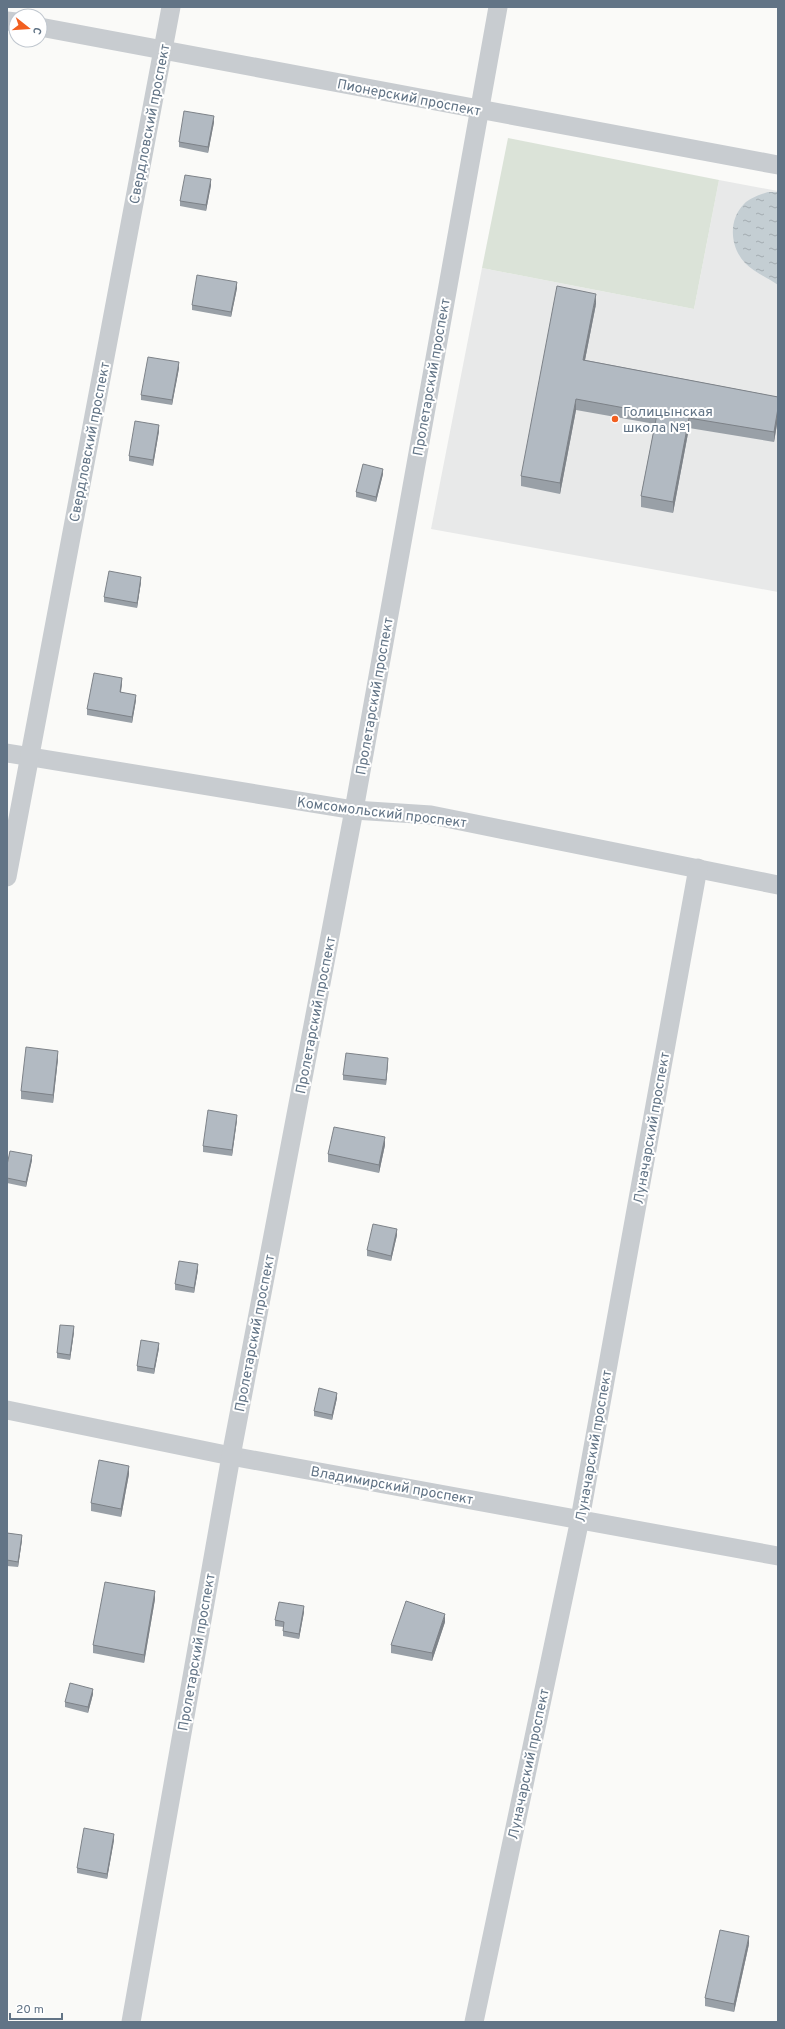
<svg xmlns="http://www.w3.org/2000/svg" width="785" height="2029" font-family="Overpass,sans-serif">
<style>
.built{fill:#e8e9e9}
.green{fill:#dbe3d8}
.water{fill:url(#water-ripples)}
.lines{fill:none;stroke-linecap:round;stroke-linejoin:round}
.minor{stroke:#c8ccd0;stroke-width:19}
.wall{fill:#99a0a7}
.shaded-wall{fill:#7d8288}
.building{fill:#b2bac2;stroke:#7d8288}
.poi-dot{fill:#f25f20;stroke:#fff;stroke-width:1.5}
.labels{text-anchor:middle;stroke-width:4;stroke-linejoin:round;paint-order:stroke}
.street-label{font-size:14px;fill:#627486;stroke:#fff}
.poi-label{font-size:14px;fill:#627486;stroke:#fff;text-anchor:start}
</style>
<defs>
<pattern id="water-ripples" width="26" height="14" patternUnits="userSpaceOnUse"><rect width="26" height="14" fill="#c4ced3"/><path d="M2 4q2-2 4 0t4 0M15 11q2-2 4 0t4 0" fill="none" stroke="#a3acb1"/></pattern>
</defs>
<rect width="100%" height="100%" fill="#fafaf8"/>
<!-- built -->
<polygon class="built" points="719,180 778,191 778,592 431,529 482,268 694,309"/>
<!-- green -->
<polygon class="green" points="508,138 719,180 694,309 482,268"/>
<!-- water -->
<path class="water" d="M768,192h10v93c-10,-7 -24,-13 -33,-22 -15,-16 -17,-43 -1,-59 6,-6 15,-9 24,-12z"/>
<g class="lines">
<!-- minor -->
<g class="minor">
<polyline points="7,21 16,22"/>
<polyline points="40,27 778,165"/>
<polyline points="7,753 354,810 431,815 778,885"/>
<polyline points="7,877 171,7"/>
<polyline points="7,1410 231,1456 778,1556"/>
<polyline points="131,2022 231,1456 354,810 498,7"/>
<polyline points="474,2022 580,1519 698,868"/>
</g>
</g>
<!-- wall -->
<g class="wall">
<polygon points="214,122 208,153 179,147 179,142"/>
<polygon points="211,185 206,211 180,206 180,201"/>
<polygon points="237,288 231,317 192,310 192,305"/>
<polygon points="596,304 585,360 778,397 778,418 774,442 689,428 673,513 641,507 641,496 655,424 576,410 560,494 521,486 521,476"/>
<polygon points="179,368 172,405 141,400 141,395"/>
<polygon points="159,431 153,466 129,461 129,456"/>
<polygon points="383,474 376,502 356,497 356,492"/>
<polygon points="141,582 137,608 104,602 104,597"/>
<polygon points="122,683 121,692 136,700 132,723 87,715 87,709"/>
<polygon points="58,1059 53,1103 21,1099 21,1091"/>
<polygon points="388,1063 386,1085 343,1080 343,1075"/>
<polygon points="237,1120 232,1156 203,1152 203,1146"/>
<polygon points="385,1145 379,1173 328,1162 328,1154"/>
<polygon points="32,1160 26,1187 7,1183 7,1165"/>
<polygon points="397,1235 391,1261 367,1256 367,1250"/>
<polygon points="198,1270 194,1293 175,1290 175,1284"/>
<polygon points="74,1332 70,1360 57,1358 57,1353"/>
<polygon points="159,1348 154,1374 137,1371 137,1366"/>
<polygon points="337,1398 332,1420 314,1416 314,1411"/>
<polygon points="129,1474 121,1517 91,1511 91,1503"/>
<polygon points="7,1533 22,1540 18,1567 7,1566"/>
<polygon points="155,1599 144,1663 93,1653 93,1645"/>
<polygon points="304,1612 299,1639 283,1636 283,1627 275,1626 275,1620"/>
<polygon points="445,1622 432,1661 391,1653 391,1645"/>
<polygon points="93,1694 88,1713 65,1707 65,1702"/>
<polygon points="114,1840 107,1879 77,1873 77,1868"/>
<polygon points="749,1944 734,2012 705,2006 705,1998"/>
</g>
<!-- shaded-wall -->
<g class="shaded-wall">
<polygon points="214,116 214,122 208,153 208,147"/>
<polygon points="211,179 211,185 206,211 206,205"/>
<polygon points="237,282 237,288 231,317 231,312"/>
<polygon points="596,294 596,304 583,370 583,360"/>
<polygon points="179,362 179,368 172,405 172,400"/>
<polygon points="576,399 576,410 560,494 560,483"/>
<polygon points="778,408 778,418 774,442 774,432"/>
<polygon points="689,418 689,428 673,513 673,502"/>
<polygon points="159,425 159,431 153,466 153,460"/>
<polygon points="383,469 383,474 376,502 376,497"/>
<polygon points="141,577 141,582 137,608 137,603"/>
<polygon points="122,678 122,683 120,698 120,692"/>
<polygon points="136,695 136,700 132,723 132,717"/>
<polygon points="58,1051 58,1059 53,1103 53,1095"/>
<polygon points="388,1058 388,1063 386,1085 386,1080"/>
<polygon points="237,1115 237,1120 232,1156 232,1150"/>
<polygon points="385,1137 385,1145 379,1173 379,1165"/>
<polygon points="32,1155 32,1160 26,1187 26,1182"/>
<polygon points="397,1229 397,1235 391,1261 391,1256"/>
<polygon points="198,1264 198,1270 194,1293 194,1288"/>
<polygon points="74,1326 74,1332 70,1360 70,1355"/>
<polygon points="159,1343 159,1348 154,1374 154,1369"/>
<polygon points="337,1393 337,1398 332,1420 332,1415"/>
<polygon points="129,1466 129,1474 121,1517 121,1509"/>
<polygon points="22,1535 22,1540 18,1567 18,1562"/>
<polygon points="155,1591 155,1599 144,1663 144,1655"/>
<polygon points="304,1606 304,1612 299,1639 299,1634"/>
<polygon points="445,1614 445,1622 432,1661 432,1653"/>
<polygon points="93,1689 93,1694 88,1713 88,1707"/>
<polygon points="114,1834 114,1840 107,1879 107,1874"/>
<polygon points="749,1936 749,1944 734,2012 734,2004"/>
</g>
<!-- building -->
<g class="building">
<polygon points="184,111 214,116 208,147 179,142"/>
<polygon points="185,175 211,179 206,205 180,201"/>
<polygon points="197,275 237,282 231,312 192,305"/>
<polygon points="557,286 596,294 583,360 778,397 778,408 774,432 689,418 673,502 641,496 657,414 576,399 560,483 521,476"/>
<polygon points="148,357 179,362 172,400 141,395"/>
<polygon points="135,421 159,425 153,460 129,456"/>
<polygon points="363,464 383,469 376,497 356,492"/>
<polygon points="109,571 141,577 137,603 104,597"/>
<polygon points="94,673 122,678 120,692 136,695 132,717 87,709"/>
<polygon points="26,1047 58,1051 53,1095 21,1091"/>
<polygon points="346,1053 388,1058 386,1080 343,1075"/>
<polygon points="208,1110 237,1115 232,1150 203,1146"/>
<polygon points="334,1127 385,1137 379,1165 328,1154"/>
<polygon points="10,1151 32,1155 26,1182 7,1178 7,1165"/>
<polygon points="373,1224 397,1229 391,1256 367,1250"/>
<polygon points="179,1261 198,1264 194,1288 175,1284"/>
<polygon points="60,1325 74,1326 70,1355 57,1353"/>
<polygon points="141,1340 159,1343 154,1369 137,1366"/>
<polygon points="319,1388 337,1393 332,1415 314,1411"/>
<polygon points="99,1460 129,1466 121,1509 91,1503"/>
<polygon points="7,1533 22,1535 18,1562 7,1560"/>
<polygon points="105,1582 155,1591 144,1655 93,1645"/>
<polygon points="406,1601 445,1614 432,1653 391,1645"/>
<polygon points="279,1602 304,1606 299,1634 283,1631 284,1622 275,1620"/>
<polygon points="70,1683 93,1689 88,1707 65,1702"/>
<polygon points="84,1828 114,1834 107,1874 77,1868"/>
<polygon points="720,1930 749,1936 734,2004 705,1998"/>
</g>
<!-- markers -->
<circle class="poi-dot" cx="615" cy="419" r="4"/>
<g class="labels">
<!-- street labels -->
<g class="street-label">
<text transform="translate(409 97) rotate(11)" y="5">Пионерский проспект</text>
<text transform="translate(149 124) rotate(-79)" y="5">Свердловский проспект</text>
<text transform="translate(431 377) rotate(-80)" y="5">Пролетарский проспект</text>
<text transform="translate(89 442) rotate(-79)" y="5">Свердловский проспект</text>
<text transform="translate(374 696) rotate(-80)" y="5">Пролетарский проспект</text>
<text transform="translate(382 812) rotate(7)" y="5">Комсомольский проспект</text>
<text transform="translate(315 1015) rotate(-79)" y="5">Пролетарский проспект</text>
<text transform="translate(651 1128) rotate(-80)" y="5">Луначарский проспект</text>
<text transform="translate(254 1333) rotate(-79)" y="5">Пролетарский проспект</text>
<text transform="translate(593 1446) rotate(-80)" y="5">Луначарский проспект</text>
<text transform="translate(392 1485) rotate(10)" y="5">Владимирский проспект</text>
<text transform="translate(196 1652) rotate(-80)" y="5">Пролетарский проспект</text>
<text transform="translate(528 1764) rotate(-78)" y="5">Луначарский проспект</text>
</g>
<!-- poi labels -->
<g class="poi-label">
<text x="623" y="416">Голицынская<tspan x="623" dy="16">школа №1</tspan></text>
</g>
</g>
<!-- border -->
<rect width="785" height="2029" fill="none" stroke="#627486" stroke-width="16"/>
<!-- north arrow -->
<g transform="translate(28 28) rotate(107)"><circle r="19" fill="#ffffff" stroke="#c0c7cf"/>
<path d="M0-3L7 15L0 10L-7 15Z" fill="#f25f20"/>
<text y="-6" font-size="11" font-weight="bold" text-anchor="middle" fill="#627486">С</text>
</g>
<!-- scale -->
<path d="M10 2013v6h52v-6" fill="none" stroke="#627486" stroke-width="2"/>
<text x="16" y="2013" font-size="12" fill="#627486" stroke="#ffffff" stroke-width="3" paint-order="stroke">20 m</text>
</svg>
